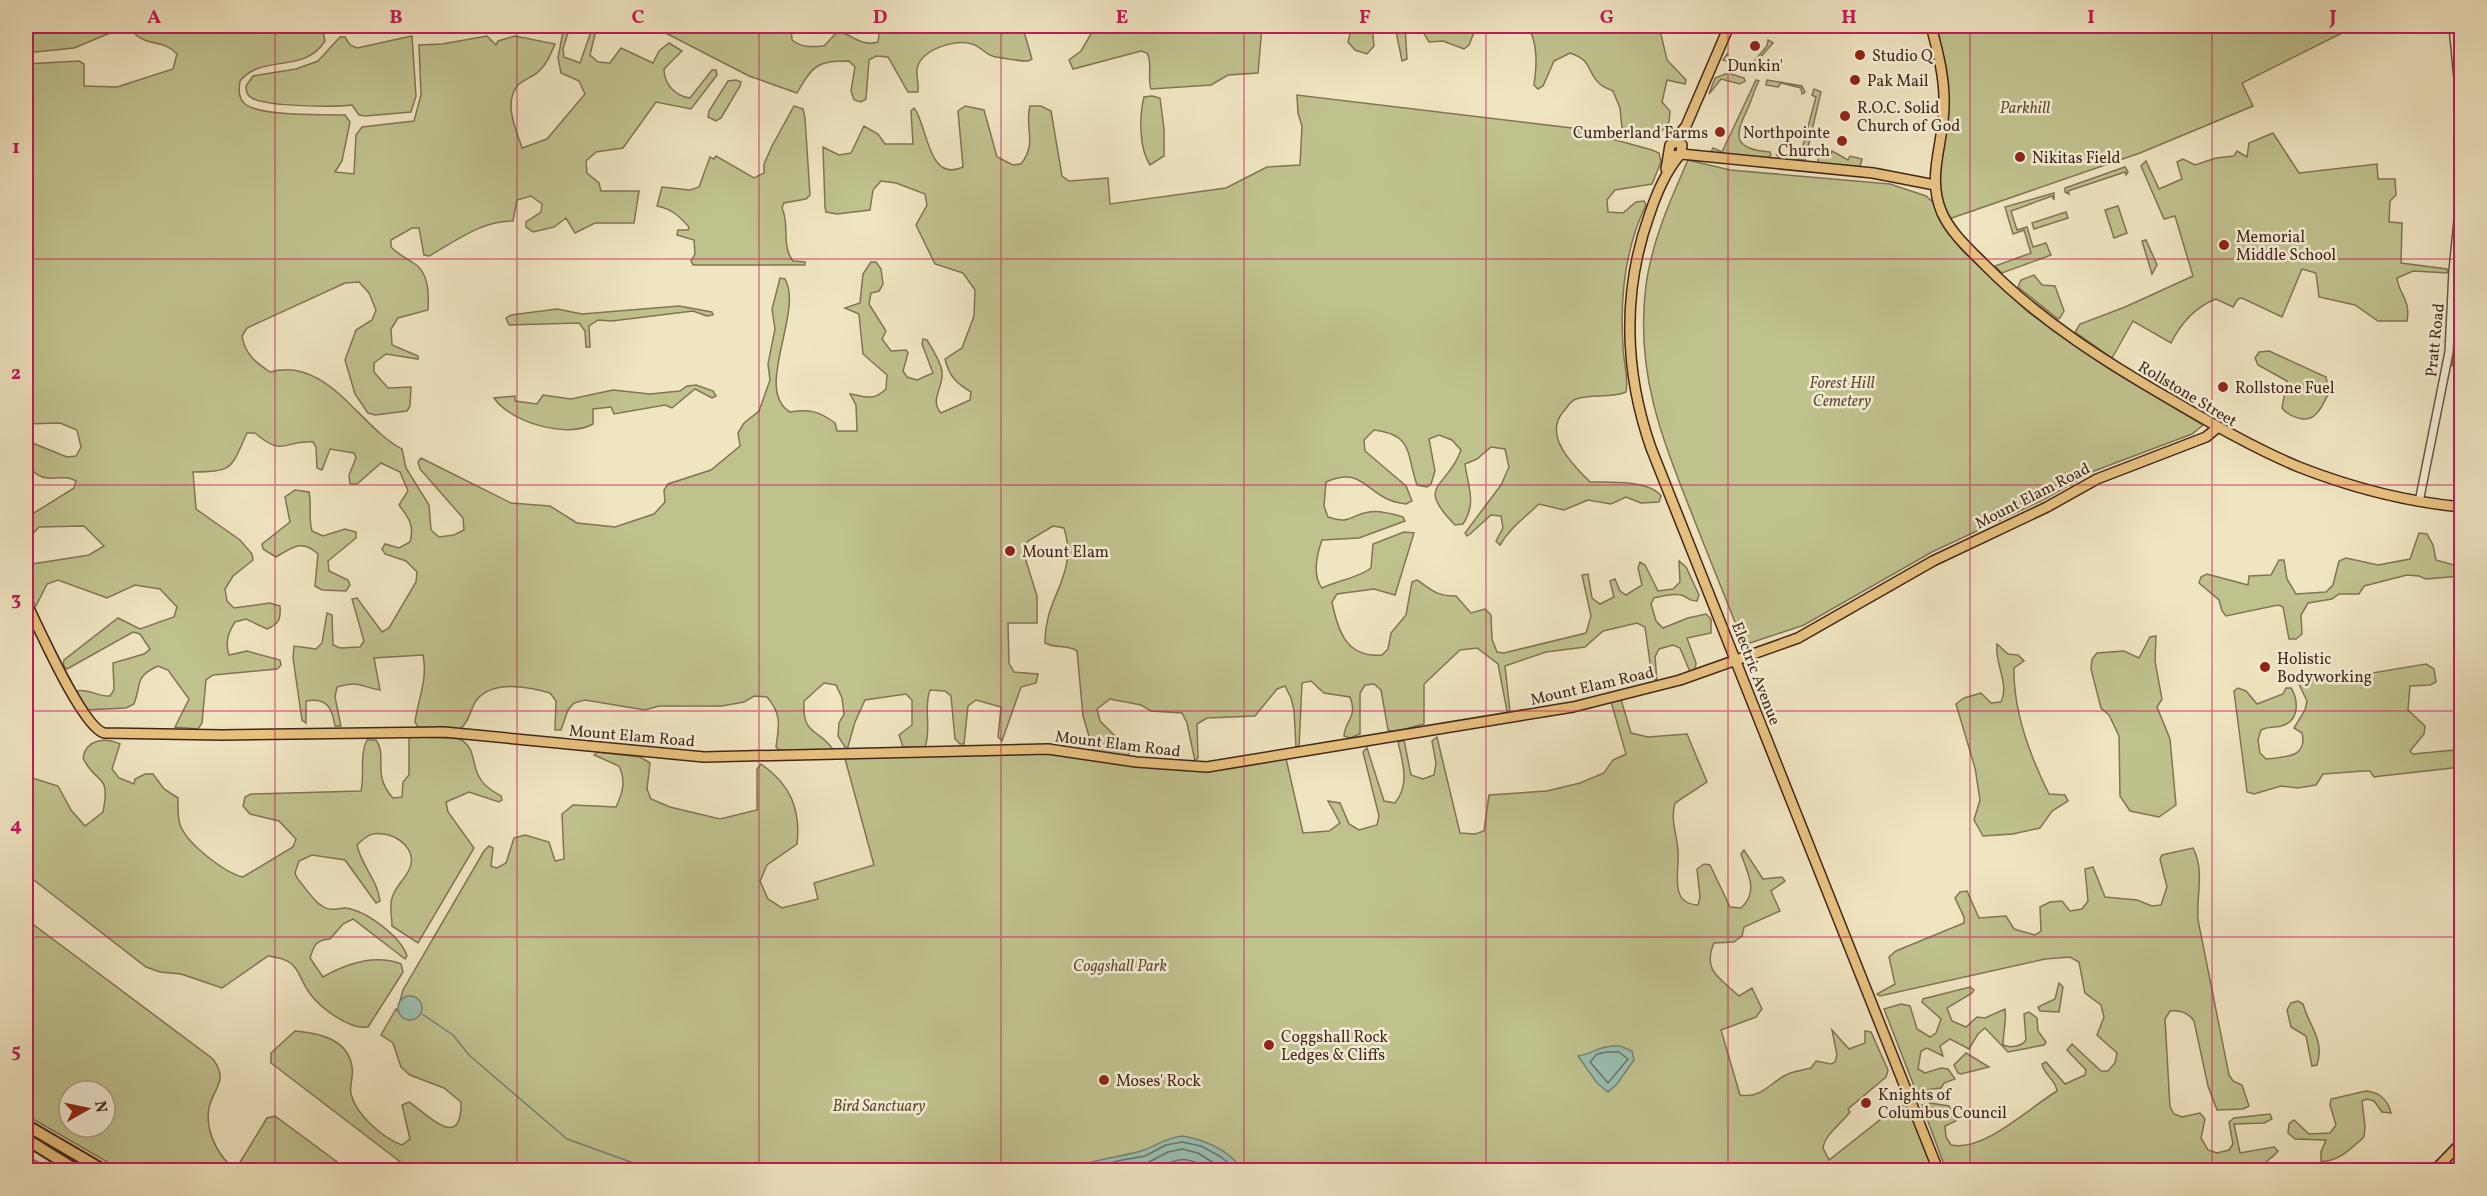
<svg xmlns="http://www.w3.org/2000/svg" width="2487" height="1196" font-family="Vollkorn,serif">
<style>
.green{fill:#c0c28e;stroke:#827454;stroke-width:1.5;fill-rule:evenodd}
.water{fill:#9abfb1;stroke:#778274;stroke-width:1.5}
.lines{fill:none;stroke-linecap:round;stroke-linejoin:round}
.shore{stroke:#6e7265;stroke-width:1.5}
.stream{stroke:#778274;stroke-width:1.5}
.minor-casing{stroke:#6e5643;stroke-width:10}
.major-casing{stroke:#432619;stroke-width:12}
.highway-casing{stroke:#432619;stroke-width:14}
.minor{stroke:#f5eed7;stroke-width:7}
.major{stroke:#e8c280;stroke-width:9}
.highway{stroke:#e8c280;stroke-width:10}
.grid{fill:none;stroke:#c2185b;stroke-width:1.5;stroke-opacity:0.55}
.poi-dot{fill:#8f2418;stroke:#f5eed7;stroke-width:2}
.labels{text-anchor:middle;stroke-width:5;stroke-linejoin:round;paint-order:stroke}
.poi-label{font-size:16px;fill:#432619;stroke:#f5eed7;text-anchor:start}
.park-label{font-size:16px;font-style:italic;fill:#624d36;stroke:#f5eed7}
.street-label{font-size:16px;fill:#432619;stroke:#f5eed7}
.neatline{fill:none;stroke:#c2185b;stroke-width:2}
.grid-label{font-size:20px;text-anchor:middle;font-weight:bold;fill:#c2185b}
</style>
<rect width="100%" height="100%" fill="#f0e5c1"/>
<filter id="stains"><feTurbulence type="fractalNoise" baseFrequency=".00333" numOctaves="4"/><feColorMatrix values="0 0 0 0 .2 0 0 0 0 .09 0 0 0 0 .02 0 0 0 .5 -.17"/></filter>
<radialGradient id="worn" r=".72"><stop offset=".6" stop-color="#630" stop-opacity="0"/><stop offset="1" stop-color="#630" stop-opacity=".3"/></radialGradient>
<!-- green -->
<g class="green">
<polygon points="26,26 127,26 74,48 26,53"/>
<path d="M211,26h111l3,15c-22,34 -62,12 -85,40 -1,7 -2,16 4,22 14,14 80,11 101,12l5,7 -8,39 -7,11 19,2 2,-39 6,-8 52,-6 7,-26 -2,-50 23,-1 45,-8 9,9 2,-4 17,-5 40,8c-5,12 -10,24 -21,31 -5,3 -12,6 -16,10 -15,18 -2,44 4,63l25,-9 38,-45 -6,-13 -18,-8 -3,-15 6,-32h6l-7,23 1,8 16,6 13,-37h4l-7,29 8,7 12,1 11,-15 32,15 6,-12 10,-8 13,8 -18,18c0,14 10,27 26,29l22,-28h4l1,5 -26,34 -35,-7 -33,46 -27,4 -10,9 1,12 12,10 2,8h38l-5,32h-39l-20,10 -9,-15 -12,9 -21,5 -7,-5v-5l15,-10 1,-8 -11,-8 -14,4 -4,21c-32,0 -57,20 -84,35l-5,-1 -5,-27h-7l-21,12v7c8,8 15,11 24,17 14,9 14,32 13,46l-30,8 -7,11 1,16 26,11v3l-32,-5 -12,9v9l14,16 23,-1 -1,19 -3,5 -32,4 -7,-2 -13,-19 -10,-34 11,-30 16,-10 4,-10 -7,-17 -10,-11 -14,1 -98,45 -5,8c3,18 13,26 28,36 58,-16 89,55 132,77l4,19 23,37 2,25 8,7 15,-2 10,-5 -1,-12 -43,-49 -2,-7 3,-4 90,45 39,3 27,17 38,4 39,-13 11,-12 -1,-12 4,-6 43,-14 29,-24 -2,-13 6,-10 15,-12 11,-31 -2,-16 7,-35 -3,-20 8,-31 5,1c19,33 -32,111 5,133 19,-3 29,-1 45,11l2,8h20l-1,-26 -6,-11c14,2 23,8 36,-5l1,-14 -24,-21 -4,-40 -14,-6 15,-5 3,-29 8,-12h5l5,7 2,15 -4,7 -8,2 -2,11 17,27 -4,8 9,12 15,-1 2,3 -5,18 4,6 10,3 16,-7 -11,-29 1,-5 4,1c6,10 13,20 15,31 2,16 -13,29 -1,42l29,-13 1,-8c-15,-9 -22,-16 -26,-33l17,-11 12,-32 1,-26 -12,-17 -28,-9 -19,-39 11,-20 -2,-11 -29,-11 -15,-2 -8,9 -3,20 -33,4 -11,-2 -1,-5 -2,-60 16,8 12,-2 13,-27 14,8 7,10h28l-2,-33 3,-3c13,14 13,76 49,59l-5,-56 7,-5 19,4 13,47 16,8 8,-1c17,-22 3,-36 9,-58h11l10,5 11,65 7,5 39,-3 2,26 116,-16 41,-21 33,-2 2,-39 -4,-13 -1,-18 275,33 80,22 7,3 2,9 -9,22 -37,6 -8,10 1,12 15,1 13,-11 8,-1 2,4c-21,43 -26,94 -23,141 0,16 6,31 3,46 -16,7 -34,1 -50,7 -6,2 -9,9 -13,13 -20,24 10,53 27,70 18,0 60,-2 71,14l-2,6 -18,1 -15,-6 -15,7 -23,-4 -24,10 -25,-6c-15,14 -29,24 -39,41l-4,-4 7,-13 -2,-12 -10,-1 -21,19 -3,2 -2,-3 36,-48 8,-18 -4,-18 -14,-2 -14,12 -12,5c3,23 12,39 -2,60l-8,1c-41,-42 -8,-35 6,-75l-9,-10 -13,-5 -10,4 6,32 -4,13 -4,3 -10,-2c-11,-31 -3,-50 -43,-55l-10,10 1,11 41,35 6,15 -6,3c-6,-1 -13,-2 -19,-5 -25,-13 -29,-31 -61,-17l-2,24 4,11c24,8 21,-2 41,-5 10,-2 24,2 34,5l2,4 -46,17 -37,2c-5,14 -10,36 0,48 14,-7 39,-11 49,-20l2,-24 31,-12 10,1 -19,62 -21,-6 -37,5 -5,8c6,30 15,56 50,53l6,-6 3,-16 15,-18 6,-33 5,-2c14,9 20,17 39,16l15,17 14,-4 6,6 1,24 5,13 7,1 82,-20 5,-17 -9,-41 6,-1 4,24 8,6 14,-7 -4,-16 5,-2 5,12 6,4 16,-10 -4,-17 2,-6 5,3 13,26 15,-2 7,-7 -1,-21 7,6 13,28 -2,6c-7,0 -8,-2 -13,-5 -8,-4 -22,0 -30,2l-3,6 5,17 7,7 25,-10 18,-4 5,5v14l-24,5 9,25 -1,8 -5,1 -10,-24 -7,-3 -14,4 -4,8 2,24 -5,-4 -7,-50 -8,-4 -34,8 -18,16 -39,5 -41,14 5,46 -3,-1 -9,-47 -21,-16 -17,2 -36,34v40l-30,8 -6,-2 -7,-40 -7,-6 -9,1 -5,8v41l-10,4 -6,-2c1,-16 14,-19 6,-39l-26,-4 -13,-12 -9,2 -3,65 -3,-1 -2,-37 -3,-12 -6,-12 -8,3 -22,27 -48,2 -10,6 1,34 -3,3 -8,-38 -5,-10 -31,-2 -10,-6 -31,-6 -13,10 3,12 30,30 -3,6 -33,-4 -11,-37 -6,-65c-11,-7 -21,-2 -32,-8 -1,-47 34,-67 19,-115l-11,-2 -25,15 -5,10 14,45v27h-29l1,40 5,9 24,2 -2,9 -15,4 -19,54 -4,-4 3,-30 -25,-7 -8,6 -4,38h-4l-5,-5 -4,-43 -6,-5 -15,-1c-7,19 2,38 -5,57h-22l-4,-12 13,-10v-25l-6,-6 -41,6 -10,22 -8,28 -9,-14 1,-13 5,-9 -2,-16 -6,-13 -12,-2 -20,18c-2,34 13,27 28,47l-2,2h-51l-3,-3c3,-21 6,-33 -9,-50l-13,-1 -10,6 -22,4h-63l-14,4 -60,-10 -11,3 -6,7 -7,20h-6l1,-29 -6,-8c-23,-7 -62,-14 -76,11 -4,9 -6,19 -14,25l-42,-2 -3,-5c3,-23 13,-42 8,-67l-49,3 6,32c-20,-3 -19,-10 -43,-3l-2,10 6,29h-6c-3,-18 -8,-29 -29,-25v22l-4,-3 -9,-62 1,-12 22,3 6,-6 5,-30 5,2 1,30 7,3 20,-1 4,-6 -12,-42 5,-1 25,34 7,-4 27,-46 1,-10 -11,-11 -21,-7 -3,-5 3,-5 14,4 11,-6c5,-17 -2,-25 -11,-37l9,-14 -8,-19 -19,-9 -24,21h-7l-1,-9 7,-17 -2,-5 -24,-4 -8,21 -5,-2 -1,-21 -3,-5c-30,-2 -29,16 -58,-9h-8c-17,37 -13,38 -54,39l3,37 44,31 12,14 1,6 -20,16 -8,13 2,12 7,7 36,-5 10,3c1,13 -1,18 -13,23l-21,-10 -11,3c-7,11 -10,20 -6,33l18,-4 33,9 1,5 -4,4 -64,6 -7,5 -4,43 -4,6 -23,-2 14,-28 -21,-29 -10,-4c-24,11 -16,17 -24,38l-8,4 -42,2 -7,-19c11,-3 21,6 33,5l4,-6 -1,-27 31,-9 6,-5 -10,-15 -7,-2 -66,37 -4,-4 1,-5 54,-42 22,11 34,-12 3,-10 -17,-18 -25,-4 -28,13 -49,-18 -11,4 -11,22 -10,-17v-24l63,-10 15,-9 -20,-20 -45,1 -13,14v-23l48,-30 2,-7c-11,-6 -16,-2 -28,-3 -17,-1 -27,-22 -18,-36l37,15 9,-1 5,-9 -4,-17 -17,-7 -34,1v-360l53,-3 5,3v22l33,1 56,-18 4,-15c-14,-15 -28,-7 -42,-20l4,-2z"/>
<path d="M652,26h83l13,7 5,-4v-3h38l1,14c10,8 20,7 32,6l14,-15c15,4 23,16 40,11l2,-16h138l7,9 7,24 -4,2c-10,0 -21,-2 -32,-4 -10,-1 -15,-11 -24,-13 -17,-5 -51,5 -55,25 -1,7 2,15 1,23h-10l-20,-35 -12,-1 -7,4 -3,39 -5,3 -7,-2 -3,-9 4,-24 -6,-6c-32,0 -36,4 -52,32l-48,-17z"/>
<path d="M1086,26h176l-4,47 -30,2 -17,10 -60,4c-4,-11 2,-26 -4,-36l-6,-2 -68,18 -4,-9 12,-9 10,-17z"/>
<polygon points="1352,26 1372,26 1374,46 1367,54 1355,50 1348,42"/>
<polygon points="1395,26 1405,26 1407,59 1402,61"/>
<polygon points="1423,26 1496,26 1475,30 1469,45 1464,49 1443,41 1429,42 1423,32"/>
<path d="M1528,26h131l8,34 19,20 -1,4 -18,-4 -5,22 8,9 -1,11 -8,10 -39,-4 -2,-20 -7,-17c-4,-2 -10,-4 -13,-7 -14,-12 -6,-23 -30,-31l-16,8 -11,25 -5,3 -4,-4c3,-21 4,-40 -6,-59z"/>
<polygon points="1931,26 2356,26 2242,83 2253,106 2140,153 1946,220 1937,197 1944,109"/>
<path d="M412,36l4,60 -5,16 -46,4 -6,-1 -7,-10c-17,2 -85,2 -100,-7 -5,-2 -6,-7 -6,-12l7,-10 43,-7 22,-8 22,-24h5l5,8 7,3z"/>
<polygon points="1768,40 1773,43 1751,68 1723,60 1727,54 1730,61 1750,66 1767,46"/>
<polygon points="1728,73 1744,78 1745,81 1740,84 1721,79 1709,94 1715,78"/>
<polygon points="736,80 741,82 740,86 721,118 716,121 708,117 709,111 728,81"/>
<path d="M1756,80l3,1c-5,9 -7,18 -11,27 -13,27 -17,41 22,44l1,3 -5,4 -55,-7 2,-4 9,4z"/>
<polygon points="1767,80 1802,86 1805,92 1802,94 1801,88 1781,83 1778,87 1766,85"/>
<polygon points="1814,89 1821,92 1805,160 1781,160 1777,155 1797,157 1801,153 1816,97 1812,95"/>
<path d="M1152,96l8,2 4,31v27l-14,9c-11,-17 -11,-48 -6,-68z"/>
<path d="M794,106l9,3 2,9 5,77 -4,4 -22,4 -2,5c8,16 -1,38 11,53l12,1v3h-112l-2,-4 4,-7 -1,-14 -17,-5 1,-5h10l1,-3c-10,-11 -17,-18 -32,-21l5,-19 28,3 9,-3 11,-30 4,2 2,-3 38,22 10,-5v-9l8,-18z"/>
<path d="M2273,133l26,40 78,-9 1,15h17l1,16 -6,6 -1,21 13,1 -1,40 46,6 1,4 -35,-2 -16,7c2,17 14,22 10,43h-29l-23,-16 -36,-8 -3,-24 -14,-4 -20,48 -40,-19 -4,1 -5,8 -17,-8c-21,8 -35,24 -45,44l-38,-22 -21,37 -37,-26 5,-8 45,-17 68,-31 -18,-60 -11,3 -23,-53 5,-5 13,28 23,-10 -5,-17 6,-3 12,6 21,-7 18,-2 3,-5 10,6 2,-14z"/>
<polygon points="1832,151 1848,160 1850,156 1862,159 1860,167 1818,163 1818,156 1830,157"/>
<path d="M1688,160l42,10 160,14 36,12 10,9 9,22 16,22 67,63 80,56 95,57 -11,9 -98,37 -53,30 -109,51 -128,73 -60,20c-17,-44 -35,-87 -52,-131 -31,-78 -57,-143 -46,-229 6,-44 24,-84 42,-125z"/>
<polygon points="2125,167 2128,172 2126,175 2125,172 2068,191 2069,194 2065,192 2065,188"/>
<polygon points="2054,193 2054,200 2052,196 2011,211 2017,230 2027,227 2033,247 2046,243 2051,255 2002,273 1995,266 2031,253 2024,230 2013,234 2005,207"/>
<polygon points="2118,206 2127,233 2114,238 2105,210"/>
<polygon points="2066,212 2068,218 2034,229 2032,223"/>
<polygon points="2146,240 2157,265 2152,274 2142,241"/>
<polygon points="2034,275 2042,285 2055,286 2064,311 2060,318 2058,319 2018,287 2021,280"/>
<polygon points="679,306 712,312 713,315 707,316 693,311 612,321 598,320 589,326 590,347 586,347 585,331 579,323 509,325 506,318 511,315 557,309 582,314"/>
<polygon points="2461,307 2461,365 2452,366 2456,311"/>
<path d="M2269,351l57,26 3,16c-4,6 -7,16 -13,21 -9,10 -27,3 -34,-6l5,-27 -29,-16 -3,-7 4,-6z"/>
<path d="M696,385l17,6 3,5 -4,2 -17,-9 -23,19 -7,-3 -51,9 -3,-7 -18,2v15c-26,15 -83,-2 -99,-26l21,-2v5l22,3 6,-9 28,4 42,-9 37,4 30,-3 7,-5z"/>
<path d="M295,490l14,2c3,14 -1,25 3,39l11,5 22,-7 11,3v6l-28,23 1,10 19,9 2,5 -4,6 -24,-1 -7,-4 3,-32c-16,-15 -25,-7 -42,3l-13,-8 -1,-5 28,-22 -5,-25z"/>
<polygon points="2419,533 2427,534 2433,545 2436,560 2461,567 2461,576 2426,579 2419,576 2407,575 2364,586 2359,594 2339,594 2332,599 2308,603 2301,615 2302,634 2296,639 2289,639 2283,607 2278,605 2226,616 2222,611 2219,600 2199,583 2201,577 2207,574 2248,585 2249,576 2271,575 2279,560 2284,560 2287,579 2296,594 2326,592 2333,585 2339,561 2346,558 2378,565 2410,559"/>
<polygon points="2156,636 2155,661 2162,699 2157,707 2170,739 2176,805 2159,817 2130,811 2120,796 2119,736 2109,715 2101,708 2091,669 2092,659 2097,653 2124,651 2139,658 2150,637"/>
<path d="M1997,644l11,10 10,1 6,6 -10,7c-1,43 16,88 35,126l16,1 3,6 -16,10 -12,17 -27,6 -30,2 -9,-16 6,-20 -5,-32 -19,-64 8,-6 17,-5 10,10 10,-1c9,-18 -7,-39 -4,-58z"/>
<path d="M2426,664l8,5 2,13 -6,3 -20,1 -2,24 17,16 -1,8 -14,17 3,3 42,-4 6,-9v26l-80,9 -7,1 -4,-6h-6l-41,3 -7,11 -18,3 -17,-2 -27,8 -7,-2 -13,-101 4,-3 8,3 11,13 26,-10 3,-6h5c7,11 9,31 -7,37 -8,4 -13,0 -23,5l-3,10 2,13 6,6c18,-2 42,-1 36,-26l-8,-5 11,-18 2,-9 -9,-19 4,-4 22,3z"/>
<path d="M1620,696l11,37 17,4 39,-3 20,48 -32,21c-5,17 2,31 3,48 2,19 -10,53 20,54l2,-8 -3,-28 7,-5 6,1 20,42 11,1c18,-16 7,-34 0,-54l3,-4 19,29 19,-2 3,4 -14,10 9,20 -36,16 -2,9 -8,6 -20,1c-12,28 6,35 25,53l13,-8 10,21 -6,8 -35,13 19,65c22,4 30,-13 48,-21 7,-3 16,-4 23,-6l5,-7 15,3 4,-2 2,-7 -5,-25 17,19 16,-6v-12l6,1 17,38 -2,7 -38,32 2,3c-8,11 -25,22 -27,36l6,12 61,-48 20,-10 28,68h-1527l-140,-107v-10l24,-22c24,2 53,8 57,36 2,9 -3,19 -1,27 5,21 32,44 51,51l8,-6 -8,-34 7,-3c16,10 53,52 52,0l-17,-14 -34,-13 -9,-8 -8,-24 -12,-8 15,-26 10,9v-21l-6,4 3,-11 81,-139 5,-5 4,2 -2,18 6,2 9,-5 8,-25 11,-3 24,7 6,19 9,-2 -2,-45 11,-9 43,2c7,-15 10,-26 3,-41l-25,-11 4,-3 42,5 10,6 -3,26 4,10 19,8 50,12 37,-9v-41l4,-5c29,20 40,45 36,80l-30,21 -7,16 8,18 14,9 36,-9 -4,-16 60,-18 -30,-110 204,-6 146,18 91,-13 18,79 26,-2 11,-8 -12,-22 12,2 9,21 10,6 18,-5 2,-9 -16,-64 4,-4 17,53 11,2c15,-19 8,-39 3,-61l6,-2 7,35 12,4 11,-4 2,-12 -4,-22 5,-4 23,96 15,1 9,-3 5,-36 58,-4 33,-8 24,-10 9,-13 13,-6 -16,-56z"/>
<path d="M412,737l46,1c20,10 12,27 23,42 4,7 13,12 20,16l1,4 -3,2 -30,-10 -23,10 2,10 26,36 -56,95 -26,-17c0,-9 -3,-20 0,-28 3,-11 12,-18 17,-28 8,-16 -5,-30 -20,-35 -15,-4 -21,-1 -32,10 4,20 21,36 23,56l-4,2 -31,-43 -33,-5 -13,6 -4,12 2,5c8,9 16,23 25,28 9,6 15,2 23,2 21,2 56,29 62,48l-2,3 -52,-40 -10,5 -13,15c-14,1 -16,6 -20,19l13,19c23,-13 52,-23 78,-13l2,8 -35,55c-18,3 -46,-18 -57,-32 -16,-21 -9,-35 -43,-39l-46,32 -41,-14 -21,-2 -14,-5 -120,-93v-98l32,10 13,24 14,16 18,-14c8,-41 -7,-26 -20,-54 3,-19 23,-21 37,-14l-8,25 7,9 15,6 1,-5 10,-5h8l11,15 14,9c0,8 -1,21 3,29 8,18 44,46 62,50l50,-30 3,-8 -17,-18 -29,-7 -7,-8 2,-9 6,-3 110,-3c4,-17 -2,-36 6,-51h9c12,16 -5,34 17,58l9,-1 1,-15 6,-7v-36z"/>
<path d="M2193,848c12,22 3,49 5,72l31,155 4,6 9,4 7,21 -6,3 -26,1 -9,-24 -14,-65c-6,-9 -14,-11 -24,-10l-5,8 5,88 4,7 8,3 18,-4 5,6 -4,19 7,12 9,3 12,-3 4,-6 -4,-22 5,-4 36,-4 2,5 -8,4 -30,1 6,29 34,-6 4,4c-6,8 -14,10 -18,19h-195l-3,-3 -6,3h-110l-24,-65 8,-2 19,3 7,15 -11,5 1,11 5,8c33,7 79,-38 106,-54 -1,-11 -13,-16 -15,-27l4,-2 19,22 20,-9 1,-5 -19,-20 5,-6 29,27h7l7,-8 2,-10 -20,-18 7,-18 -3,-12 -16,-12 -6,-31 -9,-5 -25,2 -165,37 -3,-2 18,-10 -6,-27 7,-6 68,-28v-6l-9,-19 5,-6 7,-1 12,27 27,-2 8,13 21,6 6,-4 -1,-24 10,-5 12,-1 8,10 12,-2 6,-8 -3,-32 8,-2 12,30 32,3 15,6 9,-1 6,-18 -7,-28 2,-4z"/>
<path d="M26,919l187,140c16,23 1,27 -4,49 -4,20 7,44 21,57l9,-1 28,-46 8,-2 73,54h-227l-95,-55zM69,1091h36v36h-36z"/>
<polygon points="2059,983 2063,987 2059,1012 2040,1011 2038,1007 2055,999"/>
<path d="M1970,987l4,3 -2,3 -25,15 5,13 14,6 11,-10 8,1 20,-9c2,12 -2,23 -2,36 7,3 18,2 23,-5l-2,-26 5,-2 8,6 1,13 8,11 -2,3 -36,7 -23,-24 -7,6 -9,15 -19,-10 -10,7 3,10 -16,-8 -6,3 -3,18 7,4 16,-5 7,1 7,10 -11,4 -3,5 -25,3 -32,-82 17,-5 9,2 7,23 13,8 6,-4 5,-14 -19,-17 1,-3z"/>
<path d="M2298,1001l5,3c6,22 22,36 14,61l-5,1 -6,-30 -15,-9 -4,-17 4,-7z"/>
<polygon points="1966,1053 1989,1067 1961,1074 1958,1073 1954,1065"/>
<path d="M2366,1091c13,1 22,9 25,22l-9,-1 -8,-11 -7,-2 -5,2 3,26 -1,10c-11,10 -27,26 -43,24v-9l5,-12 -31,-1 -7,-6 1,-9 5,-4 15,14 21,-1 6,-8 -6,-20 1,-6z"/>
<polygon points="30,1158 54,1170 26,1170 26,1160"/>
</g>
<!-- water -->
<g class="water">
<circle cx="410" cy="1008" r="12"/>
<path d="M1620,1046l12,5 2,9 -17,24 -9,8 -11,-9 -19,-27c15,-2 21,-11 42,-10z"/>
<path d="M1183,1136c21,4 41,12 55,28l1,6h-167c17,-11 53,-13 72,-20 14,-5 23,-13 39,-14z"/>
</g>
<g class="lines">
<!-- shore -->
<g class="shore">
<polygon points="1607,1052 1619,1052 1628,1059 1608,1083 1590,1062 1597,1054"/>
<polyline points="1092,1170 1117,1161 1145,1156 1166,1145 1182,1142 1201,1146 1221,1157 1232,1166 1233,1170"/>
<polyline points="1113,1170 1147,1163 1168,1152 1182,1149 1198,1153 1225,1170"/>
<path d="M1154,1170c27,-13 30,-15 58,0"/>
</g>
<!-- stream -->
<g class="stream">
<polyline points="422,1014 453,1035 469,1055 567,1139 653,1170"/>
<polyline points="666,1170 681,1167 684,1170"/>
</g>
<!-- minor casing -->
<g class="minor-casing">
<g id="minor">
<polyline points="2453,26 2462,121"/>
<polyline points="2419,502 2449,352 2453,271 2462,180"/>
</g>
</g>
<!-- major casing -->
<g class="major-casing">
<g id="major">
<path d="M1931,26c7,26 14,53 13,80 0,37 -18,70 -2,107 9,20 27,36 43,52 55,56 122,98 190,137 41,24 81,47 124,65 51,20 109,35 163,40"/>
<polyline points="1672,143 1686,126 1729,26"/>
<polyline points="1681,154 1873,173 1935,185"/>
<path d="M1679,156c-14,17 -22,36 -29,57 -28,77 -26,158 1,235l287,722"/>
<polyline points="1666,169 1670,145 1676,142 1682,145 1681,154 1674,156 1670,154"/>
<path d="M26,602c12,24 56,125 78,131l118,2 222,-3 260,25 344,-8 88,13 71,5 366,-60 107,-27 118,-42 135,-77 114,-54 50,-28 109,-42 11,-9"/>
<polyline points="2435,1170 2462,1142"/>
</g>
</g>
<!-- highway casing -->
<g class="highway-casing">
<g id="highway">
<polyline points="26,1125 103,1170"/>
<polyline points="26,1139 76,1170"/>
</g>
</g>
<!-- minor -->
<use href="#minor" class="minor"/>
<!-- major -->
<use href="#major" class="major"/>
<!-- highway -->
<use href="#highway" class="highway"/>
</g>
<!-- grid -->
<path class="grid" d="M275,26v1144M517,26v1144M759,26v1144M1001,26v1144M1244,26v1144M1486,26v1144M1728,26v1144M1970,26v1144M2212,26v1144M26,259h2436M26,485h2436M26,711h2436M26,937h2436"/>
<!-- markers -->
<g class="poi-dot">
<circle cx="1755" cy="46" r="6"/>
<circle cx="1860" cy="55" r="6"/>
<circle cx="1855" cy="80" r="6"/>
<circle cx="1845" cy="116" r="6"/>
<circle cx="1720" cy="132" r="6"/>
<circle cx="1842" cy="141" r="6"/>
<circle cx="2020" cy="157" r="6"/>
<circle cx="2224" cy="245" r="6"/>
<circle cx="2223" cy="387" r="6"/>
<circle cx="1010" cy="551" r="6"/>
<circle cx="2265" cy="667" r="6"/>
<circle cx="1269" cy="1045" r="6"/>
<circle cx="1104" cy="1080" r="6"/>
<circle cx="1866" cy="1103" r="6"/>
</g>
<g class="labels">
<!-- poi labels -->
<g class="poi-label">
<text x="1872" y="61">Studio Q</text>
<text x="1755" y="71" text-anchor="middle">Dunkin'</text>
<text x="1867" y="86">Pak Mail</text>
<text x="1857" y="113">R.O.C. Solid<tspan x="1857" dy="18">Church of God</tspan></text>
<text x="1708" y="138" text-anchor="end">Cumberland Farms</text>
<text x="1830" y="138" text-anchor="end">Northpointe<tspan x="1830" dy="18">Church</tspan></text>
<text x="2032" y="163">Nikitas Field</text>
<text x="2236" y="242">Memorial<tspan x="2236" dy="18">Middle School</tspan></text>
<text x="2235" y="393">Rollstone Fuel</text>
<text x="1022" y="557">Mount Elam</text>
<text x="2277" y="664">Holistic<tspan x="2277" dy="18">Bodyworking</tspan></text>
<text x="1281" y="1042">Coggshall Rock<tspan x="1281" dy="18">Ledges &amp; Cliffs</tspan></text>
<text x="1116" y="1086">Moses' Rock</text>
<text x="1878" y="1100">Knights of<tspan x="1878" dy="18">Columbus Council</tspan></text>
</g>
<!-- park labels -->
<g class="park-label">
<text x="2025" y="113">Parkhill</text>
<text x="1842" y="388">Forest Hill<tspan x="1842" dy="18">Cemetery</tspan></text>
<text x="1120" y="971">Coggshall Park</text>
<text x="879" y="1111">Bird Sanctuary</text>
</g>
<!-- street labels -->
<g class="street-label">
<text transform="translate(2434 340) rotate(-84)" y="6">Pratt Road</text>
<text transform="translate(2188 393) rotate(31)" y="6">Rollstone Street</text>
<text transform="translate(2032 495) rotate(-27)" y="6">Mount Elam Road</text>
<text transform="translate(1757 673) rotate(69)" y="6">Electric Avenue</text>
<text transform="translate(1592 685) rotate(-13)" y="6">Mount Elam Road</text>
<text transform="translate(632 735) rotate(5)" y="6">Mount Elam Road</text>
<text transform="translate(1118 743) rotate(7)" y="6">Mount Elam Road</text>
</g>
</g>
<!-- margin -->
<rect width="2487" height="1196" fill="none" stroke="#f0e5c1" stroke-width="66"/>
<!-- north arrow -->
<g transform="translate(87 1109) rotate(81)"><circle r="28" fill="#f5eed7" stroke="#ae9e8b" stroke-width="1.5"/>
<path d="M0-4.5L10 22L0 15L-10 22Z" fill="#8f2418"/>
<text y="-9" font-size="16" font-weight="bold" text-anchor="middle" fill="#432619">N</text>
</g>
<rect x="33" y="33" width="2421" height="1130" class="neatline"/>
<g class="grid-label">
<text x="154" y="23">A</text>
<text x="396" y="23">B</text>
<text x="638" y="23">C</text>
<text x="880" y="23">D</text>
<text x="1122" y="23">E</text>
<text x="1365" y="23">F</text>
<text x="1607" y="23">G</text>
<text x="1849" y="23">H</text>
<text x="2091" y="23">I</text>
<text x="2333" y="23">J</text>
<text x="16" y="153">1</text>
<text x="16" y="379">2</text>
<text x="16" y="605">3</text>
<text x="16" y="831">4</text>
<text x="16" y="1057">5</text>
</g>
<rect width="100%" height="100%" filter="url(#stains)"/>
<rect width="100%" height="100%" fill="url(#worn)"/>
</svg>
